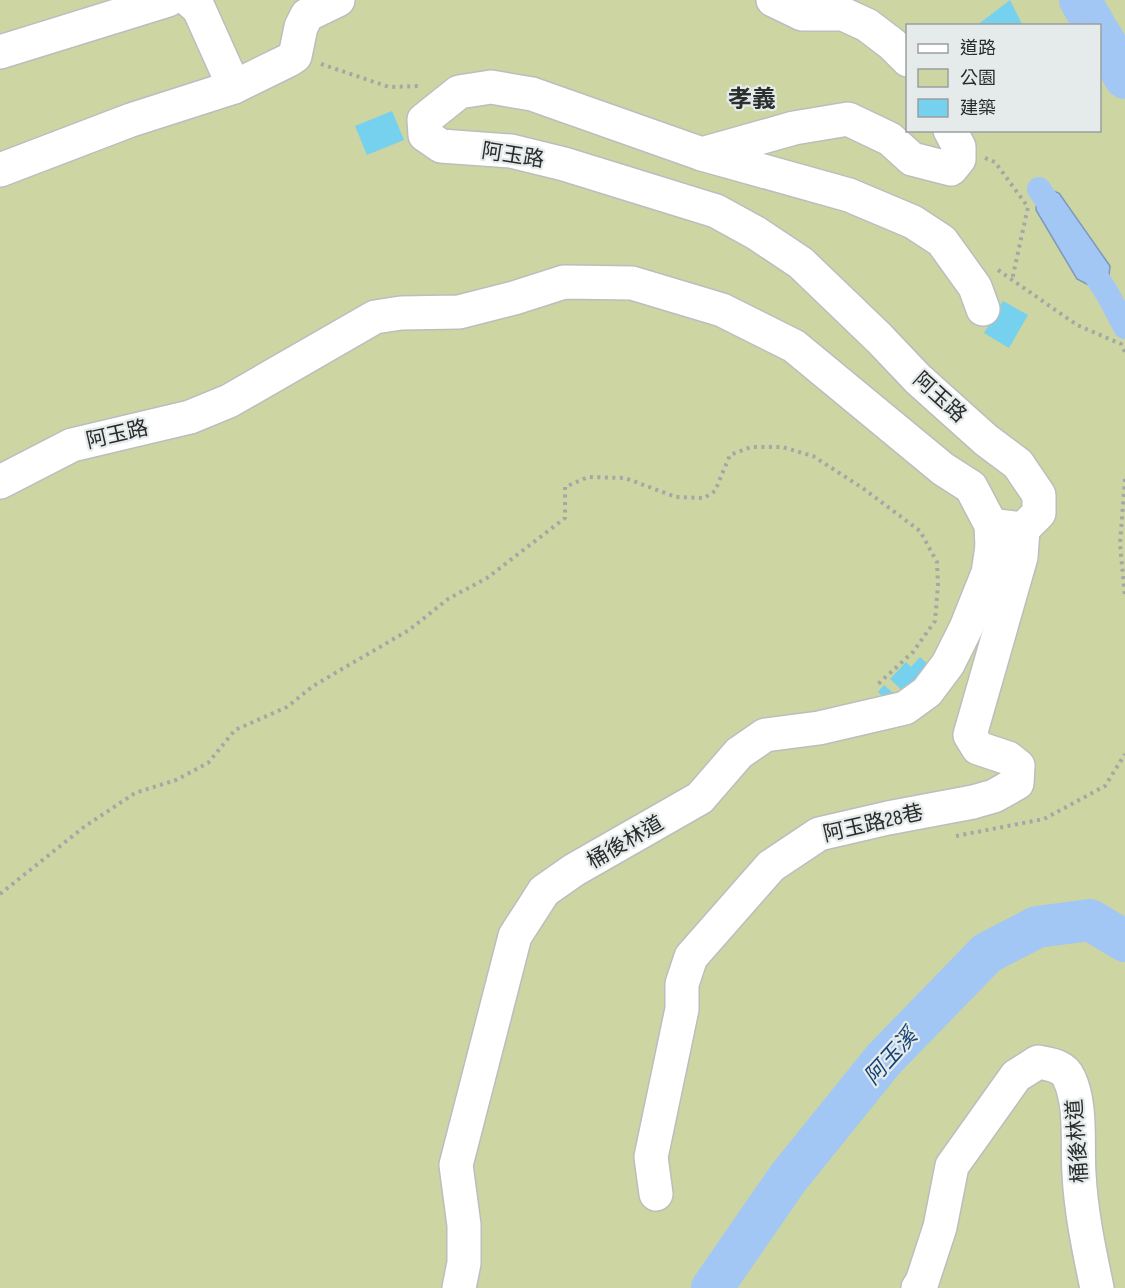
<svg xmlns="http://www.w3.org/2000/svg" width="1125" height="1288" font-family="'Sofia Sans Condensed','Noto Sans TC',sans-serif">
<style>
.green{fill:#cdd5a3;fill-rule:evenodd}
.water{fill:#a2c7f5;stroke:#7e98b9;stroke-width:1.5}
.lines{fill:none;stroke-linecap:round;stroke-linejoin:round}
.canal{stroke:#a2c7f5;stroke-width:24}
.river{stroke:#a2c7f5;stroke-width:42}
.building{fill:#75d1ed}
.minor-casing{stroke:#b9bfbe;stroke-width:36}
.major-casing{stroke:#b9bfbe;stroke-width:36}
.path{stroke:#a3a8a7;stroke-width:4;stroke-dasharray:3 4.5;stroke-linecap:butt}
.minor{stroke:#fff;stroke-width:33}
.major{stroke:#fff;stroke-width:33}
.labels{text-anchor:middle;stroke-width:4.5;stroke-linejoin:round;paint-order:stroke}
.street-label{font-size:21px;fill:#2a2c2c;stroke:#e5ebea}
.water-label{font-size:22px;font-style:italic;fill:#154175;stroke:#e5ebea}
.quarter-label{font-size:24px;font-weight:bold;fill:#2b302f;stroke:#e5ebea}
</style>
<rect width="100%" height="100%" fill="#e5ebea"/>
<!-- green -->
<path class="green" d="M0,0h1125v1288h-1125zM908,26h192v104h-192z"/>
<!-- water -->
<polygon class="water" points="1048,189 1059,193 1110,266 1108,285 1098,290 1077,279 1036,210 1037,196"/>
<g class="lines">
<!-- canal -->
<g class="canal">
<polyline points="1039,189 1060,220"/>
<polyline points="1085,259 1107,293 1125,327"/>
</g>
<!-- river -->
<g class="river">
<polyline points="1080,0 1095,26"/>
<polyline points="1100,34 1125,78"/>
<polyline points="712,1288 788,1178 884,1059 987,953 1037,927 1090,920 1125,941"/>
</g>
</g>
<!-- building -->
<g class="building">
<polygon points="1010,0 1023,26 976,26"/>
<polygon points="392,111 404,140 367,155 355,126"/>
<polygon points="1003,301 1028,315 1009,348 984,333"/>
<polygon points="920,657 929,665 904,692 890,679 906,662 911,667"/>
<polygon points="884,685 893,693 886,700 878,692"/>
</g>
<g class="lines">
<!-- minor casing -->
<g class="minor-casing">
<g id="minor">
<polyline points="189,0 199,9 234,87"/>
<polyline points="773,0 802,14 843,14 867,25 892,44 908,60"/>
<polyline points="0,52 168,0"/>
<polyline points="950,130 959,147 959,159 951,169 912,159 890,139 848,119 794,128 702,154 532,94 491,87 459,92 424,120 425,135 441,146 511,151 564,164 716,211 756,233 801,263 879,338 918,379 986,440 1018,464 1039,495 1039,513 1023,529 991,525"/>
<polyline points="702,154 849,195 913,222 942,241 975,287 983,309"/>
<polyline points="0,170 131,120 234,87 289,60 295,56 301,27 307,15 338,0"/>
<polyline points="656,1194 651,1157 682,1009 682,984 691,957 771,866 819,834 888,818 973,802 994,796 1017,783 1018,766 1008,758 978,748 970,735 1021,557 1023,529"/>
<polyline points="459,1288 464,1263 464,1225 456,1165 515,936 544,891 574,870 700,798 739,753 765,735 819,728 905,708 927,692 948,664 966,628 988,573 992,547"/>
<path d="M918,1288l4,-6 18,-55 12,-61 64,-90 22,-14c12,2 26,4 31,16 13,27 8,67 10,96 2,38 10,76 18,114"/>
</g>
</g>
<!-- major casing -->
<g class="major-casing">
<polyline id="major" points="0,482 72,445 190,417 229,401 375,317 401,313 459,312 514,298 564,282 632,283 722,310 794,346 943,469 971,487 991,525 992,547"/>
</g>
<!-- path -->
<g class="path">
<polyline points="321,64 389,87 421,86"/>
<polyline points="985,158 995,162 1028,207 1012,280"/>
<polyline points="998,270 1077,325 1121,344 1125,352"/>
<polyline points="1125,479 1120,544 1125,597"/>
<polyline points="956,836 1044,819 1105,786 1125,754"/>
<polyline points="0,894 84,827 135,793 176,780 208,763 235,730 287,707 313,686 409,630 448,599 487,578 565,518 565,487 588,477 625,478 676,497 704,498 715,491 730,455 751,447 782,447 813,456 864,489 920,531 937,562 938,585 935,621 913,652 877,685"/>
</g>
<!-- minor -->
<use href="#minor" class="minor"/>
<!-- major -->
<use href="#major" class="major"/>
</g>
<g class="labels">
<!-- street labels -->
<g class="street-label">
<text transform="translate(513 155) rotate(9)" y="7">阿玉路</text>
<text transform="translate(940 397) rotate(42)" y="7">阿玉路</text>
<text transform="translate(117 434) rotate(-13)" y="7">阿玉路</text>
<text transform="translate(873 823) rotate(-13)" y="7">阿玉路28巷</text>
<text transform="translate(625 842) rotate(-30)" y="7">桶後林道</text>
<text transform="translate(1077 1141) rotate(-94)" y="7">桶後林道</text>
</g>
<!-- water labels -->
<g class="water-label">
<text transform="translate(890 1056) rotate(-48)" y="8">阿玉溪</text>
</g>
<!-- quarter labels -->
<g class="quarter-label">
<text x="752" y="107">孝義</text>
</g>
</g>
<!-- legend -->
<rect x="906" y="24" width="195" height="108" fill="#e5ebea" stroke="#9a9f9e" stroke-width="1.5"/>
<rect x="918" y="44" width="30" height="9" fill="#ffffff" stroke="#9a9f9e" stroke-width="1.5"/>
<text x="960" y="54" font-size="18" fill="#2a2c2c">道路</text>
<rect x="918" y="69" width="30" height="18" fill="#cdd5a3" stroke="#9a9f9e" stroke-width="1.5"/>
<text x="960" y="84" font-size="18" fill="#2a2c2c">公園</text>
<rect x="918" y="99" width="30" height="18" fill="#75d1ed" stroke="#9a9f9e" stroke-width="1.5"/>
<text x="960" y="114" font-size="18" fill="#2a2c2c">建築</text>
</svg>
